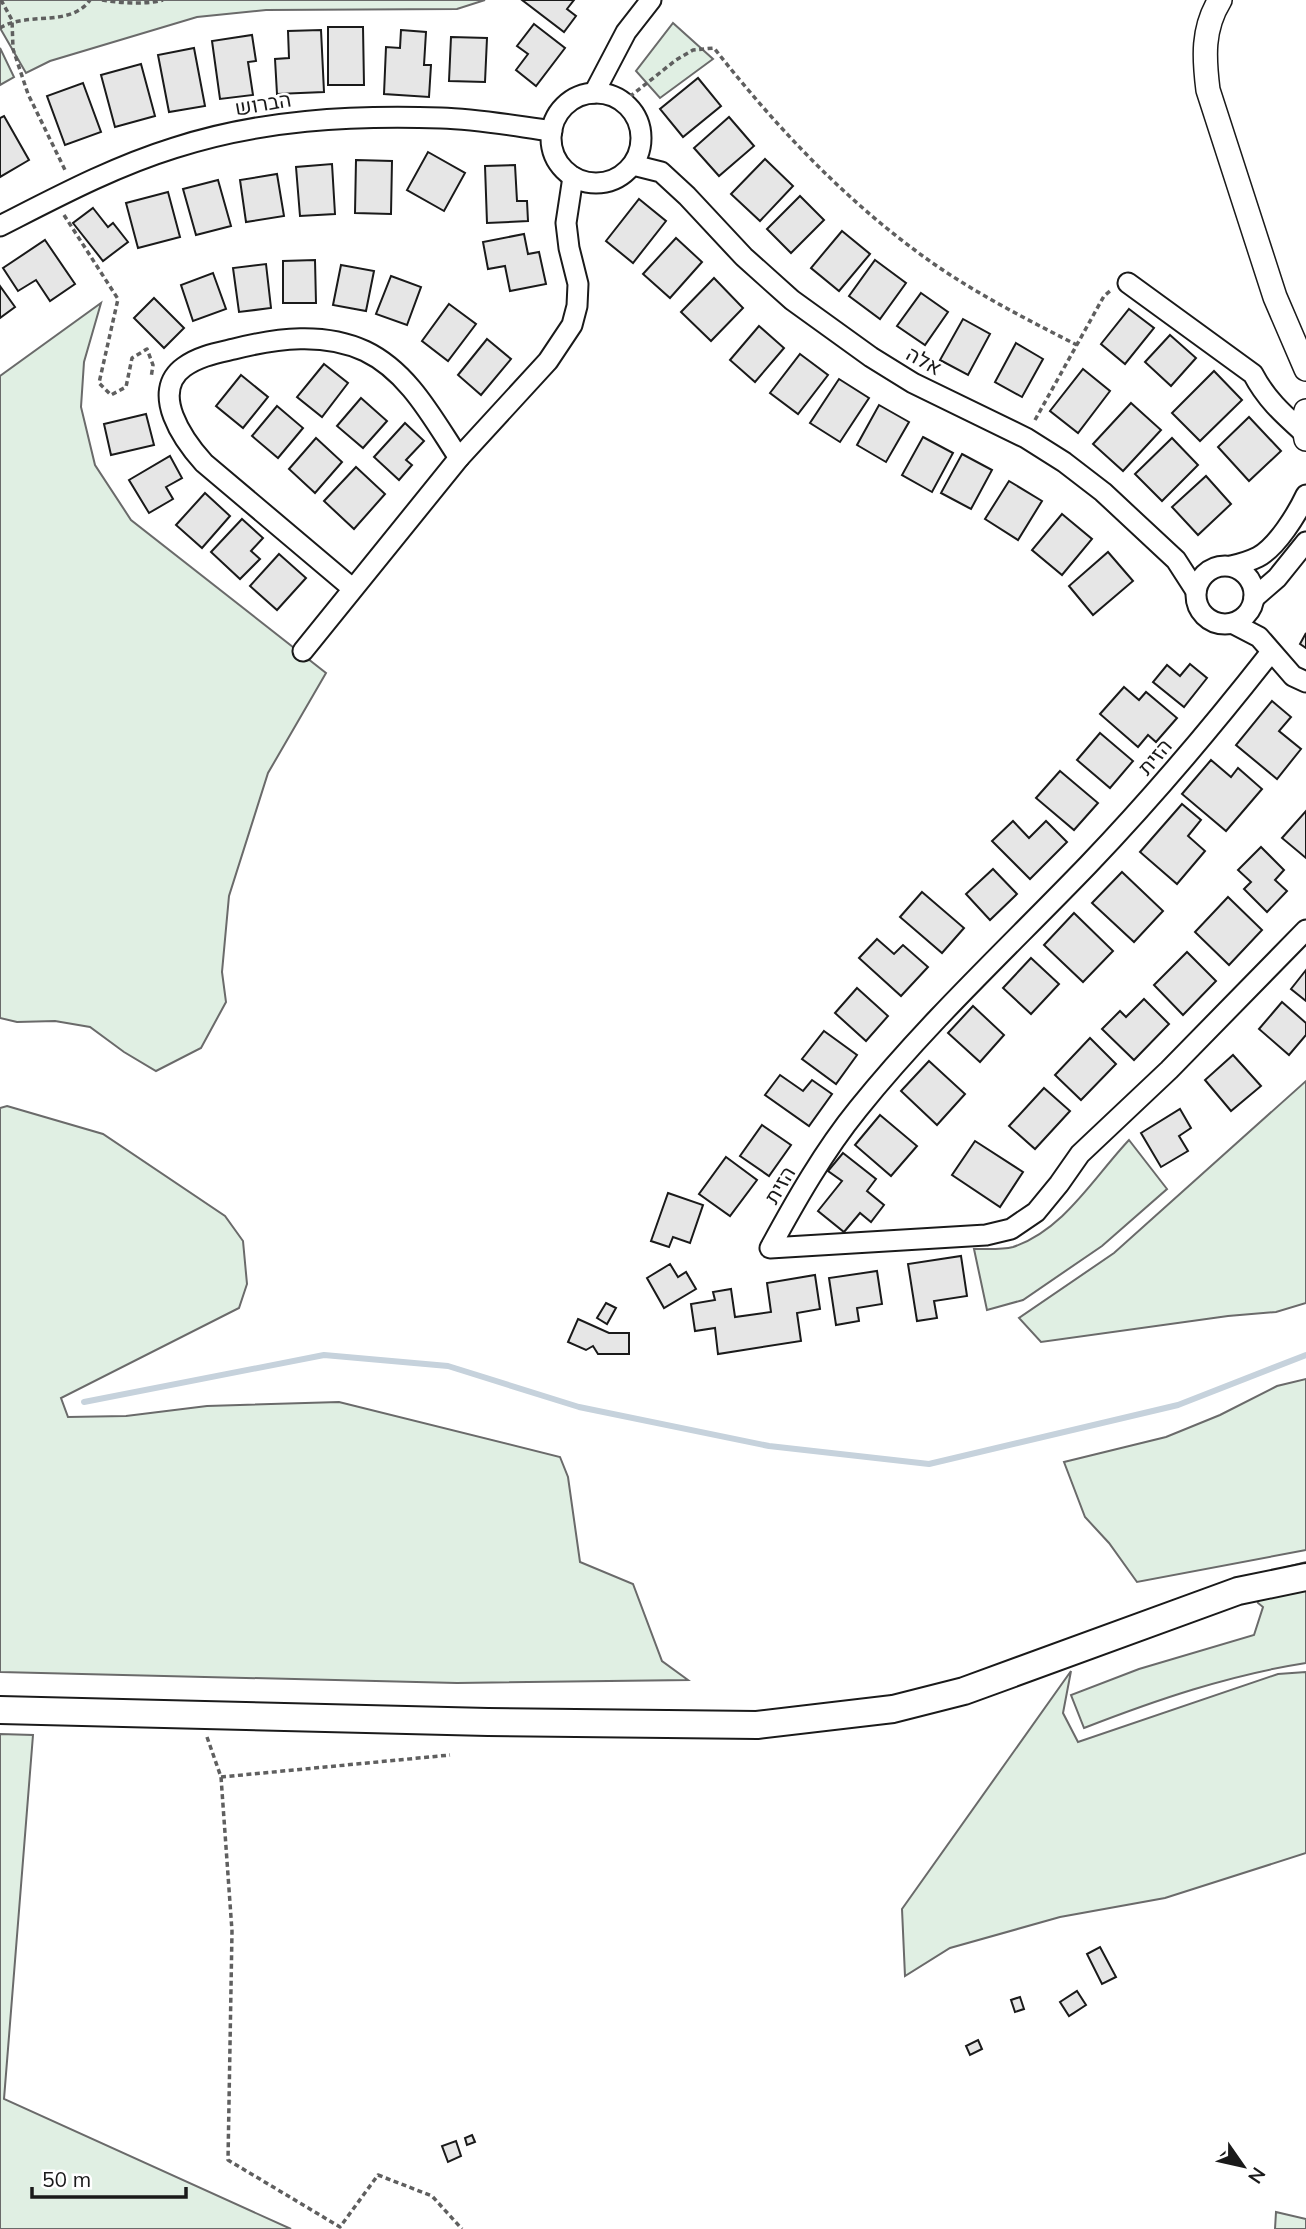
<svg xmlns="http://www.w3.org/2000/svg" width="1306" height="2229" font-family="Mulish,Heebo,sans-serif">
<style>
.green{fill:#e0efe3;stroke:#6a6a6a;stroke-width:2}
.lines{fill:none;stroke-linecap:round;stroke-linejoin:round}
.stream{stroke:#c6d2dc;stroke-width:6}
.building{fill:#e6e6e6;stroke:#1a1a1a;stroke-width:2}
.minor-casing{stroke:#1a1a1a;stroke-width:23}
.tertiary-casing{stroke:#1a1a1a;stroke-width:26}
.secondary-casing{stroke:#1a1a1a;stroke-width:30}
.path{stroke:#5f5f5f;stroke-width:3.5;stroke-dasharray:5 3.5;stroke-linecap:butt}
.minor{stroke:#fff;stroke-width:19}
.tertiary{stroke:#fff;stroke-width:23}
.secondary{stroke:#fff;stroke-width:26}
.labels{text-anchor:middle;stroke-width:5;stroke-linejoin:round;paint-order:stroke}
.street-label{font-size:21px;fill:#1a1a1a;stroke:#fff}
</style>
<rect width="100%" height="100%" fill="#fff"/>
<!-- green -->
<g class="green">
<polygon points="0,0 485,0 457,9 266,10 197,17 50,61 26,73 0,28"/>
<polygon points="673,23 713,59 660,98 636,71"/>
<polygon points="0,48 14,77 0,85"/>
<polygon points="101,303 84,362 81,407 95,465 131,520 326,673 268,773 229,896 222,972 226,1002 201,1048 156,1071 124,1052 90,1027 55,1021 17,1022 0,1018 0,376"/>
<polygon points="1306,1081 1306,1303 1276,1312 1228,1316 1041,1342 1019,1318 1114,1253"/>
<polygon points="7,1106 103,1134 225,1216 243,1241 247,1284 239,1308 61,1398 68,1417 126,1416 207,1406 339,1402 560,1457 568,1477 580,1562 633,1584 662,1661 688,1680 457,1683 0,1672 0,1108"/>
<path d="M1129,1140l38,49 -65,57 -79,54 -36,10 -13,-61c12,0 28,1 39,-2 51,-17 81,-70 116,-107z"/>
<polygon points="1306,1379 1306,1550 1137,1582 1109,1543 1085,1517 1064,1462 1166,1437 1220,1415 1277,1386"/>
<path d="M1306,1562v101c-77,12 -150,37 -222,65l-13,-33 68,-26 115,-34 9,-28 -5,-4 -5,-14 7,-15z"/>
<polygon points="1071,1671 1063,1713 1078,1742 1278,1674 1306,1672 1306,1853 1165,1898 1060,1917 950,1948 905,1976 902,1909"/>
<polygon points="0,1734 33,1735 4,2099 291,2229 0,2229"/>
<polygon points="1276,2212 1306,2219 1306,2229 1275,2229"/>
</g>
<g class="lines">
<!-- stream -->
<polyline class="stream" points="84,1402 324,1355 448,1366 579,1407 769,1446 929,1464 1178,1405 1306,1355"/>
</g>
<!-- building -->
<g class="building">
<polygon points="522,0 574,0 567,9 576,16 564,32"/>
<polygon points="534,24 565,48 536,86 516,70 528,54 517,46"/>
<polygon points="328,27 363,27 364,85 328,85"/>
<polygon points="321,30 324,92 277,94 275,59 289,58 288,31"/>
<polygon points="401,30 426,32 424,65 431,65 429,97 384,94 386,47 400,48"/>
<polygon points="252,35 256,61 248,62 253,95 220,99 212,41"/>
<polygon points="451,37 487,38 485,82 449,81"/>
<polygon points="194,48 205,106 169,112 158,55"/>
<polygon points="141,64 155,116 115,127 101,75"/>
<polygon points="698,78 721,106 683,137 660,109"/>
<polygon points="83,83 101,132 65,145 47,96"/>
<polygon points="4,116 29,160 0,177 0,118"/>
<polygon points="729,117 754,146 719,176 694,148"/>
<polygon points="428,152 465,173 444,211 407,190"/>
<polygon points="765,159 793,186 760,221 731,194"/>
<polygon points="356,160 392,161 391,214 355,213"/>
<polygon points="332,164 335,214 300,216 296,167"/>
<polygon points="515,165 517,201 527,201 528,221 487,223 485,166"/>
<polygon points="277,174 284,216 246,222 240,180"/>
<polygon points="218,180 231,226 196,235 183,189"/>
<polygon points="168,192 180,237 138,248 126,203"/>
<polygon points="800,196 824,220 791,253 767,229"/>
<polygon points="639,199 666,221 633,263 606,241"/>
<polygon points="93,208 108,227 113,223 128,242 103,261 73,223"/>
<polygon points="842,231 870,254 839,291 811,268"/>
<polygon points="524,234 528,254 539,252 546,284 510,291 505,266 488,269 483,242"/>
<polygon points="676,238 702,262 670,298 643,274"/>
<polygon points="45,240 75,284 50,301 36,280 18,291 3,268"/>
<polygon points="315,260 316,303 283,303 283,261"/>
<polygon points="875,260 906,283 880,319 849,296"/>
<polygon points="266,264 271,308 239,312 233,268"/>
<polygon points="341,265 374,271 366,311 333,305"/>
<polygon points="213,273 226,309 193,321 181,285"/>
<polygon points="391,276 421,287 407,325 376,314"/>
<polygon points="714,278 743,308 711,341 681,312"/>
<polygon points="0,286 15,307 0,318"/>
<polygon points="921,293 948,312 925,345 897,326"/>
<polygon points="154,298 184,328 164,348 134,318"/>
<polygon points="449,304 476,324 448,361 422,341"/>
<polygon points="1129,309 1154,328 1125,364 1101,344"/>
<polygon points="963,319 990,334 968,375 940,360"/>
<polygon points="759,326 784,348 755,382 730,360"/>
<polygon points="1170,335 1196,358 1171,386 1145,362"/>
<polygon points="487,339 511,359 481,395 458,375"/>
<polygon points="1016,343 1043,359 1022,397 995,382"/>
<polygon points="800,354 828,375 798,414 770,393"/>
<polygon points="324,364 348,383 322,417 297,397"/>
<polygon points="1083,369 1110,391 1078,433 1050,411"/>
<polygon points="1214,371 1242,400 1200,441 1172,413"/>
<polygon points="241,375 268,397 243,428 216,406"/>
<polygon points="839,379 869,398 840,442 810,423"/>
<polygon points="361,398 387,421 363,448 337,426"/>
<polygon points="1131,403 1161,430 1123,471 1093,444"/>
<polygon points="879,405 909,422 886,462 857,445"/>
<polygon points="277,406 303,428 278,458 252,436"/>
<polygon points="146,414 154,445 111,455 104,424"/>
<polygon points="1249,417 1281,451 1249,481 1218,447"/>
<polygon points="405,423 424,441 406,460 412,465 399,480 374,457"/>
<polygon points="923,437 953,453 932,492 902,475"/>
<polygon points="316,438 342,462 315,493 289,469"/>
<polygon points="1172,438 1198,465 1162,501 1135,474"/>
<polygon points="962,454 992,470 971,509 941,493"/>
<polygon points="170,456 182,478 166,487 173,499 149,513 129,480"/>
<polygon points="356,467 385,494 354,529 324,501"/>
<polygon points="1206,476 1231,504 1198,535 1172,507"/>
<polygon points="1009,481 1042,501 1018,540 985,519"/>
<polygon points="205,493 230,516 202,548 176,525"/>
<polygon points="1062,514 1092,539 1062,575 1032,550"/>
<polygon points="242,519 263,538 251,551 260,559 240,579 211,552"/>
<polygon points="1108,552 1133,581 1093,615 1069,586"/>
<polygon points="279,554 306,578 277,610 250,586"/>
<polygon points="1306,633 1306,648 1300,644"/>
<polygon points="1190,664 1207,678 1184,707 1153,682 1167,665 1180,676"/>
<polygon points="1124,687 1139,700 1146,692 1177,718 1156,742 1148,735 1138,747 1100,714"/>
<polygon points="1272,701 1291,717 1279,731 1301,749 1277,779 1236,745"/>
<polygon points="1100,733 1133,761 1110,788 1077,760"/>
<polygon points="1211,760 1231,777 1238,768 1262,789 1226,831 1182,794"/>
<polygon points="1060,771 1098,803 1074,830 1036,798"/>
<polygon points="1182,804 1201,820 1188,836 1205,851 1177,884 1140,852"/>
<polygon points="1306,811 1306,858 1282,838"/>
<polygon points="1013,821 1029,838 1046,821 1067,842 1030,879 992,841"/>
<polygon points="1261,847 1284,870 1275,880 1287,891 1267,912 1244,889 1251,882 1238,870"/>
<polygon points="993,869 1017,894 990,920 966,894"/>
<polygon points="1122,872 1163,911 1134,942 1092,903"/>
<polygon points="922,892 964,928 942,953 900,917"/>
<polygon points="1228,897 1262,930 1229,965 1195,932"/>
<polygon points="1074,913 1113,951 1083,982 1044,945"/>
<polygon points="877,939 894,954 903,945 928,967 901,996 859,958"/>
<polygon points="1187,952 1216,981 1183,1015 1154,985"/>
<polygon points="1031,958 1059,984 1031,1014 1003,988"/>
<polygon points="1306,970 1306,1001 1291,989"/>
<polygon points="857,988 888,1016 866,1041 835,1013"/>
<polygon points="1144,999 1169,1024 1134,1060 1102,1029 1120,1011 1126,1017"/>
<polygon points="1282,1002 1306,1023 1306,1035 1289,1055 1259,1029"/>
<polygon points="973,1006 1004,1035 980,1062 948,1033"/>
<polygon points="824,1031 857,1055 836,1084 802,1059"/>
<polygon points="1090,1038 1116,1064 1081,1100 1055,1075"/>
<polygon points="1233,1055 1261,1086 1231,1111 1205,1080"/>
<polygon points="929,1061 965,1094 937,1125 901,1091"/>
<polygon points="780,1075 803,1091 812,1080 832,1094 809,1126 765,1095"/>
<polygon points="1044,1088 1070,1111 1035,1149 1009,1126"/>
<polygon points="1180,1109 1191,1128 1179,1136 1188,1151 1161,1167 1141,1133"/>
<polygon points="880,1115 917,1146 891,1176 855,1145"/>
<polygon points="762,1125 791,1145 769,1176 740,1156"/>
<polygon points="975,1141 1023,1172 1000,1207 952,1175"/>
<polygon points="843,1153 876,1179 867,1191 884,1205 871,1222 860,1213 844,1232 818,1211 842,1181 828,1171"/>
<polygon points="726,1157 757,1180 730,1216 699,1194"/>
<polygon points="668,1193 703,1205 690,1243 673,1237 669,1247 651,1241"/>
<polygon points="961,1256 967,1296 934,1301 937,1318 917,1321 908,1264"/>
<polygon points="670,1264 678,1277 686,1272 696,1289 664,1308 647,1278"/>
<polygon points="877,1271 882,1304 857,1308 859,1321 836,1325 829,1278"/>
<polygon points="815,1275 820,1309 797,1313 801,1341 718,1354 715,1328 695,1331 691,1304 715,1300 713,1292 731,1289 735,1317 771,1312 767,1283"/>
<polygon points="606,1303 616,1308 607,1324 597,1318"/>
<polygon points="578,1319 609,1333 629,1333 629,1354 598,1354 593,1346 586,1350 568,1342"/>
<polygon points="1100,1947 1116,1977 1102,1984 1087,1954"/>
<polygon points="1077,1991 1086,2005 1069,2016 1060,2002"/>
<polygon points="1020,1997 1024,2009 1015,2012 1011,2000"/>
<polygon points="978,2040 982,2049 970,2055 966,2046"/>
<polygon points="472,2135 475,2142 467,2145 465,2138"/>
<polygon points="456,2141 461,2156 448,2162 442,2146"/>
<polygon points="1228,2150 1234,2159 1227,2164 1221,2156"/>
</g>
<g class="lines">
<!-- minor casing -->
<g class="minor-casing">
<g id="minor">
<polyline points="594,93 626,32 651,0"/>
<circle cx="596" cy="138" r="45"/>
<polyline points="633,165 661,172 687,196 744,257 792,300 871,357 913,383 1026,438 1064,462 1103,492 1176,560 1196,591"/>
<path d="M0,226c57,-29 113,-59 174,-78 86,-28 177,-33 267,-30 37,1 74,8 111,13"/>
<path d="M1128,283l125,91c13,25 30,40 51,59"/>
<circle cx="1225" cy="595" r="29"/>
<path d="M1231,566c9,-2 19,-5 27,-9 19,-10 39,-43 48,-62"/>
<path d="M352,588l-148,-125c-20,-22 -55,-71 -20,-96 15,-11 33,-14 50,-18 43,-11 90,-17 131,2 44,21 68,68 94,107"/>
<polyline points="1254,598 1277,578 1306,542"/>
<polyline points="1234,624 1259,637 1293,676 1306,682"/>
<polyline points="303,651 459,458 548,361 572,325 577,306 578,284 569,248 566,223 573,177"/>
<path d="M1271,652c-58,74 -118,145 -183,213 -78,81 -160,157 -230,244 -34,42 -62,91 -88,139l216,-13 25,-6 25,-17 23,-28 21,-30 89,-84 137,-140"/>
</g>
</g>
<!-- tertiary casing -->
<g class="tertiary-casing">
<g id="tertiary">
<path d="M1220,0c-18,29 -16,58 -12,90l67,207 31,72"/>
<polyline points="1306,411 1303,422 1306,439"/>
</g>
</g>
<!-- secondary casing -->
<g class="secondary-casing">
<polyline id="secondary" points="0,1710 488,1722 757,1725 893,1709 964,1691 1238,1591 1306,1577"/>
</g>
<!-- path -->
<g class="path">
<polyline points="1,0 12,20 13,49 28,94 66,172"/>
<path d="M102,0c20,3 41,5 61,0"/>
<path d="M0,28c27,-17 70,0 90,-28"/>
<path d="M623,102l53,-42 17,-10 21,-2c59,75 125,146 202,203 49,37 106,66 161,94"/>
<polyline points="64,215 118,299 99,383 111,395 126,387 132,358 147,349 153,365 151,378"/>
<polyline points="1035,420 1104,296 1110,291"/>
<polyline points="207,1737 221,1777 232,1931 228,2160 340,2227 378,2175 432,2196 462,2229"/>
<polyline points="221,1777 450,1755"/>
</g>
<!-- minor -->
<use href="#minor" class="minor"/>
<!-- tertiary -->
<use href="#tertiary" class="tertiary"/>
<!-- secondary -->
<use href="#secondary" class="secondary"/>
</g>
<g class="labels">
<!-- street labels -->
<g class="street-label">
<text transform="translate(263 104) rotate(-10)" y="7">הברוש</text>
<text transform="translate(924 361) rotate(29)" y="7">אלה</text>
<text transform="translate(1155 757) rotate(-49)" y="7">הזית</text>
<text transform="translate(780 1185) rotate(-59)" y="7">הזית</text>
</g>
</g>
<!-- north arrow -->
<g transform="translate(1243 2166) rotate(124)" stroke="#ffffff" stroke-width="5" paint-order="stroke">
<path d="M0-5L12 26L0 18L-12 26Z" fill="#1a1a1a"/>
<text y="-10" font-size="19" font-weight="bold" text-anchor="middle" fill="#1a1a1a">N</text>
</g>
<!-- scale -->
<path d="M32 2187v10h154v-10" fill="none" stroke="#1a1a1a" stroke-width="3.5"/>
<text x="42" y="2187" font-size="21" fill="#1a1a1a" stroke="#ffffff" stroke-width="5" paint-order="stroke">50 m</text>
</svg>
